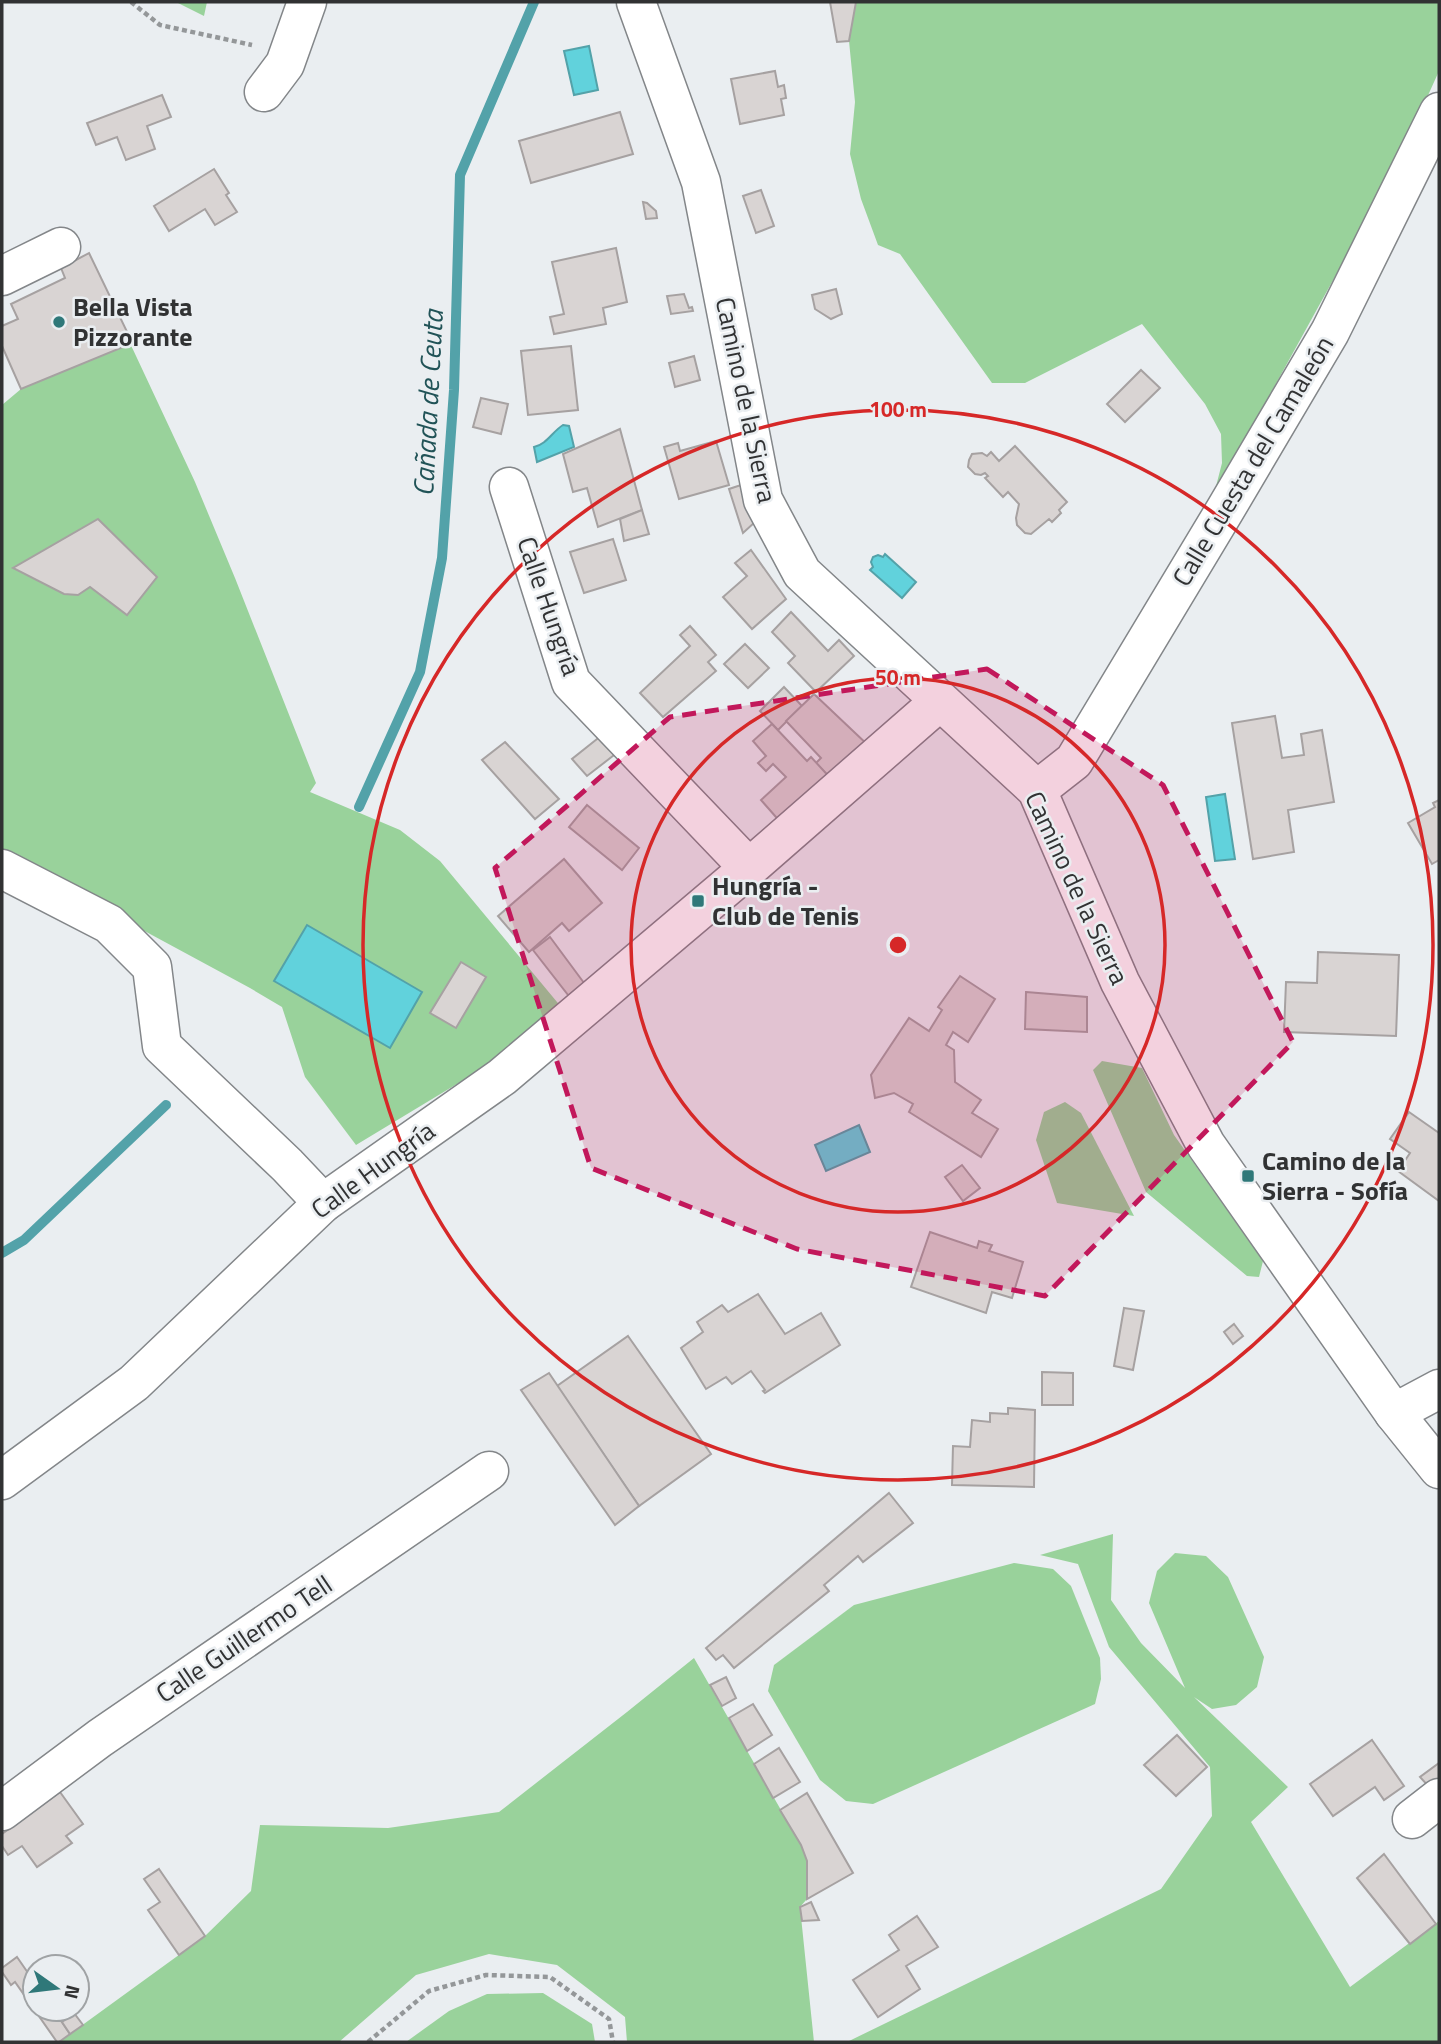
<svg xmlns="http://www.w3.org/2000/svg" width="1441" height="2044" font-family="'Titillium Web',sans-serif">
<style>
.green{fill:#99d29b}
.water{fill:#61d2dc;stroke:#53a2a9;stroke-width:2}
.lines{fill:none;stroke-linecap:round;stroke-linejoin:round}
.stream{stroke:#53a2a9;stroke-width:10}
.building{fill:#d9d4d3;stroke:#a6a1a1;stroke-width:2}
.minor-casing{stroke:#838689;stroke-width:41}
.path{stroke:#949799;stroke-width:4.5;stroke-dasharray:5 3.5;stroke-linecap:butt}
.minor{stroke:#fff;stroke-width:38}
.marked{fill:#c2185b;fill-opacity:0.2;stroke:#c2185b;stroke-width:5;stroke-dasharray:14 9;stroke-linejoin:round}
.ring{fill:none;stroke:#d62828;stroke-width:3.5}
.poi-dot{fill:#2f7879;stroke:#eaeef1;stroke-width:2.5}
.labels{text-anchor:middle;stroke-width:5;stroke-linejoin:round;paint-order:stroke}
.poi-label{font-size:26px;font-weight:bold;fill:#313233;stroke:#eaeef1;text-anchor:start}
.street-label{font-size:26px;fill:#313233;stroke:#eaeef1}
.water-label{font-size:28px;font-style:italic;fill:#215357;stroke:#eaeef1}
.centre{fill:#d62828;stroke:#eaeef1;stroke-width:3.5}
.ring-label{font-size:21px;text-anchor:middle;font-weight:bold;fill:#d62828;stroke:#eaeef1;stroke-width:5;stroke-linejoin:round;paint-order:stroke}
</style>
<rect width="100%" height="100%" fill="#eaeef1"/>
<!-- green -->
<g class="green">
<polygon points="176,2 207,2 204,16"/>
<polygon points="856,2 1439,2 1439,71 1397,164 1213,498 1222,463 1221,434 1205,404 1142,324 1025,383 992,383 900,254 878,245 861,199 850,154 855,102 849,41"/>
<polygon points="129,341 195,482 235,578 316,783 310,792 400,830 440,861 562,1008 490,1064 356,1145 305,1077 282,1007 250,988 2,854 2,405 21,389 127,345 127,342"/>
<polygon points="1102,1061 1142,1068 1174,1135 1263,1261 1259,1277 1247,1276 1146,1192 1093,1070"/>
<polygon points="1065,1102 1081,1113 1134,1216 1057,1203 1036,1140 1044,1112"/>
<polygon points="1113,1534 1111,1600 1141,1643 1185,1688 1149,1603 1157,1571 1175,1553 1206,1556 1228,1577 1264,1657 1257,1687 1236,1705 1212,1709 1194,1697 1288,1787 1251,1822 1350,1987 1439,1921 1439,2042 847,2042 1161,1889 1212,1816 1210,1767 1109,1647 1078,1564 1040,1555"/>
<polygon points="1014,1563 1053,1569 1071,1586 1100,1658 1101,1679 1095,1704 873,1804 846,1801 820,1780 768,1691 774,1665 854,1605"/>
<polygon points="694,1658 801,1845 807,1861 807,1899 800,1907 814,2042 627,2042 625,2017 557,1965 489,1954 416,1975 339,2042 59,2042 205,1936 251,1891 260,1825 388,1828 499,1812 627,1712"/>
<polygon points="543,1993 592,2024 595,2042 406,2042 449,2011 487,1994"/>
</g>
<!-- water -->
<g class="water">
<polygon points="589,46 598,90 574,95 564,51"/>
<path d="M563,425l6,1 5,21 -37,15 -3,-15c13,-3 18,-15 29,-22z"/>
<polygon points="885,554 916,582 902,598 870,570 873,567 871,562 873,557 878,555 883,557"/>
<polygon points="1225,794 1235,859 1215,861 1206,797"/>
<polygon points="307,925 422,992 390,1048 274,981"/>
<polygon points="859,1125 870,1152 826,1171 815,1145"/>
</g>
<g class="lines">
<!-- stream -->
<g class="stream">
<polyline points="359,807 420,672 442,558 454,390 460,175 534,2"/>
<polyline points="2,1253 24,1240 166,1105"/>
</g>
</g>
<!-- building -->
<g class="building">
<polygon points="830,2 856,2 849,41 837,42"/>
<polygon points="775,71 778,87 784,85 786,98 781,99 784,115 740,124 731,79"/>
<polygon points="162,95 171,117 147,126 155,149 126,160 117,137 96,145 87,123"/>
<polygon points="620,112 633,154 531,183 519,141"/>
<polygon points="214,169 229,193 226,195 237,212 215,225 205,209 169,231 154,206"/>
<polygon points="761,190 774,226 756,233 743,196"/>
<polygon points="643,202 647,203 656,211 657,218 646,219"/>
<polygon points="616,248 627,302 603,308 606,324 554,334 550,317 564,314 552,262"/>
<polygon points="89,253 131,340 127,342 128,345 21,389 2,346 2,326 18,319 11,304 65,278 61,268"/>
<polygon points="836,289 842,314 831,319 815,309 812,295"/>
<polygon points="684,294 689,308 692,307 693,311 671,314 667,296"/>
<polygon points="571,346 578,410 528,415 521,351"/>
<polygon points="694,356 700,380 675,387 669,363"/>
<polygon points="1141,370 1160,388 1125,422 1107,404"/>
<polygon points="481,398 508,404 501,434 473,427"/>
<polygon points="620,429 642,510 598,527 587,488 573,492 563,454"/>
<polygon points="716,441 729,485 679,499 664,447 678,443 680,451"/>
<polygon points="1015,446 1067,502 1059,510 1061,513 1052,522 1049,519 1031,534 1025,533 1017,525 1016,518 1019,504 1008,492 1003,497 985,478 988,476 985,473 981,475 975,474 968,467 969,460 972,454 982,453 987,456 991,452 999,461"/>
<polygon points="741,485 755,522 743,533 729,489"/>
<polygon points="642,510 649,534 624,541 620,519"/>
<polygon points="98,519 157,577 127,615 90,587 78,595 64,594 13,568"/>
<polygon points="613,539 626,580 584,593 570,552"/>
<polygon points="751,550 786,599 752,629 723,597 747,576 735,563"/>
<polygon points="791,612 828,651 839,640 854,656 816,692 788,663 795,656 772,632"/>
<polygon points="690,626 716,655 708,662 716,671 663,717 640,693 690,646 680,635"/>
<polygon points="745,644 769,668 748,688 724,664"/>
<polygon points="784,687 802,706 778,730 760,711"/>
<polygon points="814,694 871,748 833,781 816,763 821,758 786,721"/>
<polygon points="1275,716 1282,758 1304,755 1301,734 1322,730 1334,802 1288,810 1294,852 1253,859 1232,723"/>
<polygon points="772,724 807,761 811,757 833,781 783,825 761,800 786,777 773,764 766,771 758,763 766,756 753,741"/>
<polygon points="602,735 618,752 587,776 572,759"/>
<polygon points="505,742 559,799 535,819 482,760"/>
<polygon points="1439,800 1439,860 1432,864 1408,823 1435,807 1433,803"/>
<polygon points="587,805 639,848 622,870 569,827"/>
<polygon points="564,859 602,903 569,931 562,923 529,952 498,916"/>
<polygon points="550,937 587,987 572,1000 533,950"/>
<polygon points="1318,952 1399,955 1396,1036 1284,1032 1286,982 1317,983"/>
<polygon points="461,962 486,977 456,1028 430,1013"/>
<polygon points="960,976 995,999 968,1042 953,1032 946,1045 954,1050 955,1082 981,1100 972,1113 998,1129 981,1157 909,1112 913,1104 894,1093 875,1098 871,1075 909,1018 929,1031 942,1010 938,1007"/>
<polygon points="1026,992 1087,997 1087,1032 1025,1029"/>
<polygon points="1409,1112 1439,1133 1439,1201 1398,1171 1410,1153 1390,1139"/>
<polygon points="962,1165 980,1188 963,1201 945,1177"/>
<polygon points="930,1232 977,1248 979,1241 992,1245 989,1251 1023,1262 1012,1298 992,1292 986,1313 911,1287"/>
<polygon points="758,1294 785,1334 821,1313 840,1345 765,1393 763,1391 765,1390 751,1371 732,1384 726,1377 706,1389 681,1348 703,1332 697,1322 722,1305 728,1312"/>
<polygon points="1124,1308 1144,1311 1133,1370 1114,1366"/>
<polygon points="1234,1324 1243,1336 1233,1344 1224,1332"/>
<polygon points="628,1336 711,1454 639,1506 557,1386"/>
<polygon points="1042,1372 1073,1373 1073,1405 1042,1405"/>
<polygon points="549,1373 639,1506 615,1525 521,1390"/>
<polygon points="1008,1408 1035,1410 1034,1487 952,1485 953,1446 970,1447 972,1420 990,1422 990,1413 1008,1414"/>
<polygon points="889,1493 913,1523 863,1562 858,1556 824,1585 829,1591 734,1668 723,1655 716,1660 706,1648"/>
<polygon points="726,1677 736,1698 722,1706 710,1685"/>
<polygon points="753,1704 772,1735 747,1751 729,1718"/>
<polygon points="1177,1735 1207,1767 1176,1796 1144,1765"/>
<polygon points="1372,1740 1404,1786 1384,1800 1375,1787 1333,1816 1310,1784"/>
<polygon points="779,1748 800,1782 773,1798 754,1764"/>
<polygon points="1439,1763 1439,1784 1432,1790 1420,1777"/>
<polygon points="60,1792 83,1824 66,1836 72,1843 37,1867 22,1846 8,1855 2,1846 2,1834"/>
<polygon points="807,1793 853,1873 807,1899 807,1861 801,1845 780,1810"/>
<polygon points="1384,1854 1436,1924 1410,1944 1357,1878"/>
<polygon points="159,1869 205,1936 179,1955 148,1910 160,1902 144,1879"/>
<polygon points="811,1902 819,1920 802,1921 800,1907"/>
<polygon points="917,1916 938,1947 906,1966 920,1989 878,2017 853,1980 899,1950 889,1935"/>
<polygon points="17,1957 35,1983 35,2009 53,2009 70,2034 59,2042 57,2042 15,1982 11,1985 2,1972 2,1968"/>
<polygon points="74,2013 83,2025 70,2034 62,2022"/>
</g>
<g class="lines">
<!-- minor casing -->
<g class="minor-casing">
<g id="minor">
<polyline points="636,2 701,182 763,500 802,573 1037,790 1120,982 1206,1145 1394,1413 1439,1469"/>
<polyline points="264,92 285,64 307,2"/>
<polyline points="2,276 61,247"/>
<polyline points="509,487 571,682 749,868"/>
<polyline points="1037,790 1074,761 1225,510 1330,332 1439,112"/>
<polyline points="2,869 109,924 152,967 162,1046 287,1165 323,1203"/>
<polyline points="1394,1413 1439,1389"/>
<polyline points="2,1480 134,1383 323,1203 502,1077 749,868 939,702"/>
<polyline points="2,1811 100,1738 489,1471"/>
<polyline points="1412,1819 1439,1798"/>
</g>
</g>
<!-- path -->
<g class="path">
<polyline points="131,2 160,25 252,45"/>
<polyline points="368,2042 429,1991 486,1975 550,1977 609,2019 613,2042"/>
</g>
<!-- minor -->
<use href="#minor" class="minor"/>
</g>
<!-- marked area -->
<path class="marked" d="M987,669l176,116 130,257 -248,254 -248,-47 -206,-81 -96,-300 175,-151z"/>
<!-- distance rings -->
<g class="ring">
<circle cx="898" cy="945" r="267"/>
<circle cx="898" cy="945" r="535"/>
</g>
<!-- markers -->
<g class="poi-dot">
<circle cx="59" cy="322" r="7"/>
<rect x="691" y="894" width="14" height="14" rx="3.5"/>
<rect x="1241" y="1169" width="14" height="14" rx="3.5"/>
</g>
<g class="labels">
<!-- poi labels -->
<g class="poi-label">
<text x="73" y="316">Bella Vista<tspan x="73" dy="30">Pizzorante</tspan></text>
<text x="712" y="895">Hungría -<tspan x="712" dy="30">Club de Tenis</tspan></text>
<text x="1262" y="1170">Camino de la<tspan x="1262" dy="30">Sierra - Sofía</tspan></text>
</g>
<!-- street labels -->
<g class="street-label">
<text transform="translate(746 400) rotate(78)" y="9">Camino de la Sierra</text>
<text transform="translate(1253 461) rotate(-59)" y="9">Calle Cuesta del Camaleón</text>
<text transform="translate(549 606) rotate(71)" y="9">Calle Hungría</text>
<text transform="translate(1077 888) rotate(65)" y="9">Camino de la Sierra</text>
<text transform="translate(373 1170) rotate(-36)" y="9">Calle Hungría</text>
<text transform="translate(244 1639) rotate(-34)" y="9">Calle Guillermo Tell</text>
</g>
<!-- water labels -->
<g class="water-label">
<text transform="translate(428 403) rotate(-87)" y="10">Cañada de Ceuta</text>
</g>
</g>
<circle cx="898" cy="945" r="10" class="centre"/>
<g class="ring-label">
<text x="898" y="417">100 m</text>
<text x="898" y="685">50 m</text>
</g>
<!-- border -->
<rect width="1441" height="2044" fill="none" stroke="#313233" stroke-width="7"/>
<!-- north arrow -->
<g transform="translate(56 1988) rotate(104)"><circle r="33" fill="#eaeef1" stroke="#a0a3a5" stroke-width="2"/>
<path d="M0-5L12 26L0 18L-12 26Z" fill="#2f7879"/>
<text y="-10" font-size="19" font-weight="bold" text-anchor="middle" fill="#313233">N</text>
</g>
</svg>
